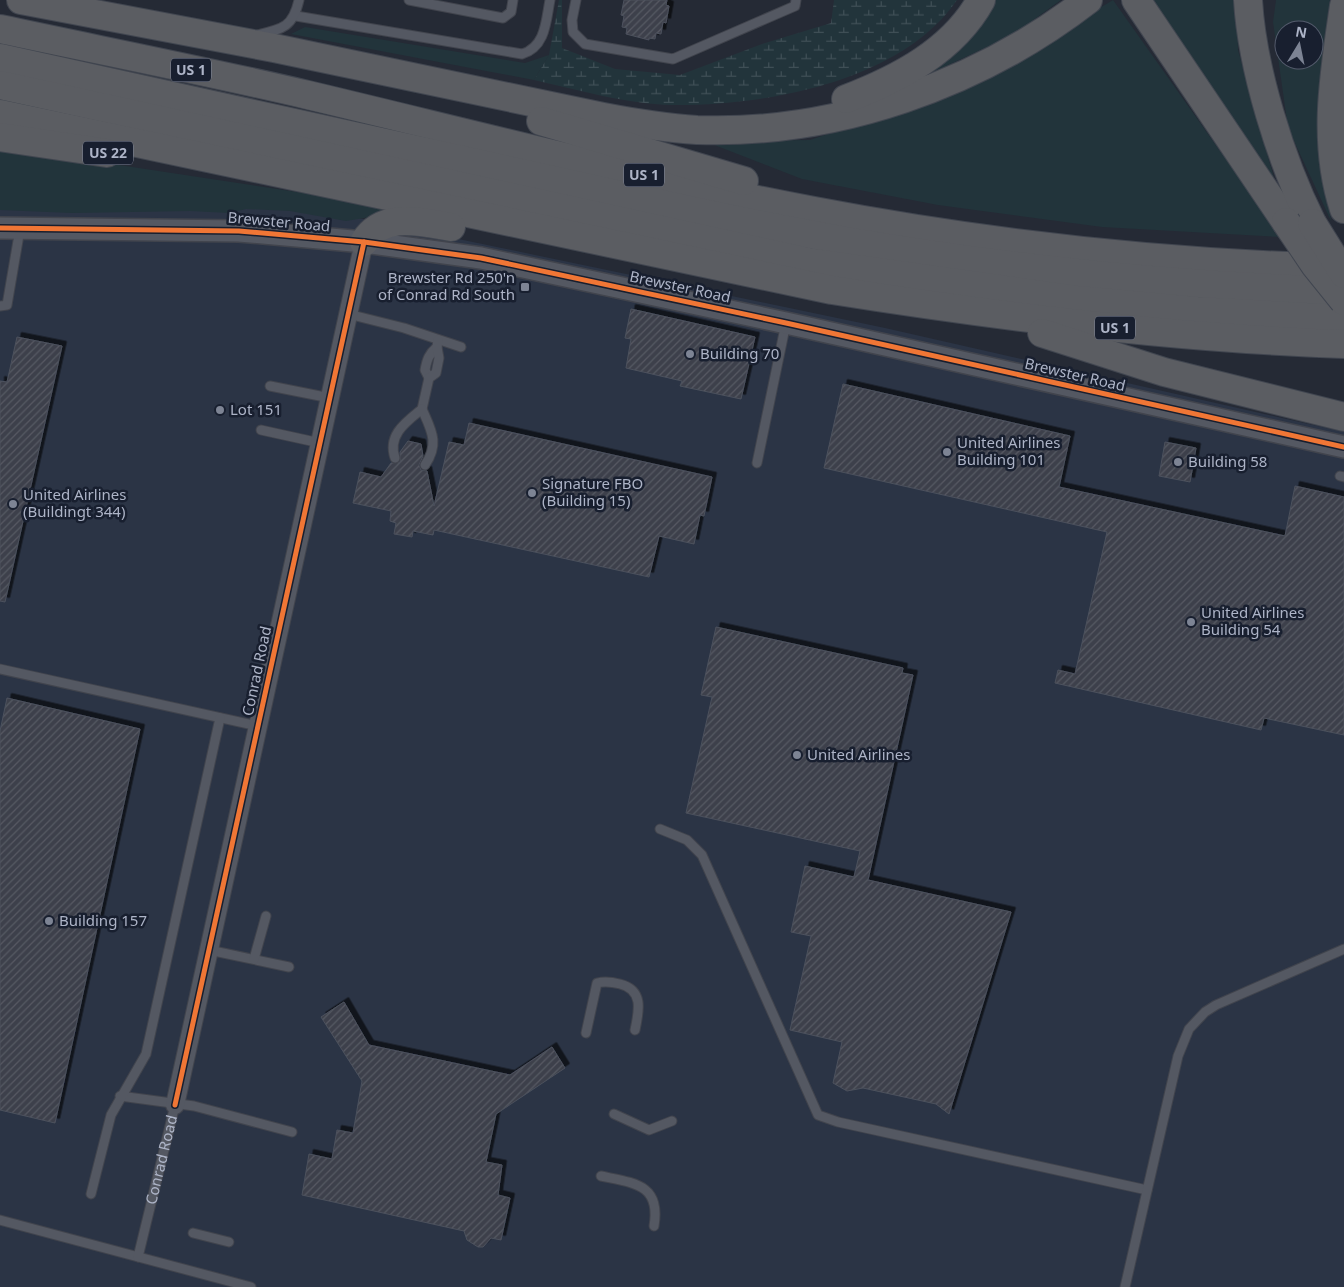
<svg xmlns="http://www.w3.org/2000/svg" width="1344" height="1287" font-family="'Noto Sans',sans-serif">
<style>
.airport{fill:#2b3445}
.grass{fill:#22343b;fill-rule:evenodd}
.wetland{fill:url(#wetland-marsh)}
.building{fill:url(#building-hatch);stroke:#4c515d;filter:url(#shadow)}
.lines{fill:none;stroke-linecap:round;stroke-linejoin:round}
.service-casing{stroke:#41444d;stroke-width:11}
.minor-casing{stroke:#41444d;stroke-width:20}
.tertiary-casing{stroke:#41444d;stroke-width:24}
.motorway-casing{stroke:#414650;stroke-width:30}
.service{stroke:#545862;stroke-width:9}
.minor{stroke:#545862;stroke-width:18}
.tertiary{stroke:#545862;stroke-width:21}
.motorway{stroke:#5b5d62;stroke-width:28}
.motorway-bridge-casing{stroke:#414650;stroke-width:30;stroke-linecap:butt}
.motorway-bridge{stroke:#5b5d62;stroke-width:28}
.cycleway-casing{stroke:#181f2f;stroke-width:8}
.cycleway{stroke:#f07635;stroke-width:5}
.poi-dot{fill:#7d8494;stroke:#181f2f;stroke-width:2}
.labels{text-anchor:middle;stroke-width:5;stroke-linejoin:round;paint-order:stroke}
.shield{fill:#181f2f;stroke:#808799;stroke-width:1}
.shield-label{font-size:14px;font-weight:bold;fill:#adb4c7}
.street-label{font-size:15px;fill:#adb4c7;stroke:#181f2f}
.poi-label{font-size:15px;fill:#adb4c7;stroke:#181f2f;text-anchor:start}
</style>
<defs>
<pattern id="wetland-marsh" width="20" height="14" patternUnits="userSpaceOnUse" patternTransform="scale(1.25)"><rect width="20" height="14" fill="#22343b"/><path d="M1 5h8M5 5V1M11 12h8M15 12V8" fill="none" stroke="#3f4f56"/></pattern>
<pattern id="building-hatch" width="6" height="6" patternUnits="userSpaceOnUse" patternTransform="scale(1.25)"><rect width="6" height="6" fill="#3d404b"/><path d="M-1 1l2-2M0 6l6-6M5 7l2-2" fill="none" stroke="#565963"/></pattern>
<filter id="shadow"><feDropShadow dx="4.5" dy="-4.5" stdDeviation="0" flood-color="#0009"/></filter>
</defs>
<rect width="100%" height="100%" fill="#252a35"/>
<!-- airport -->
<polygon class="airport" points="0,154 201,185 444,236 885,328 1344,432 1344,1287 0,1287"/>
<!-- grass -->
<g class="grass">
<polygon points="989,0 1061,0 1013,35 886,94"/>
<polygon points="1113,0 1281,237 1102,227 938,205 802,179 704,141 810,140 971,86"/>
<polygon points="1149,0 1237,0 1238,50 1274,178"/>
<path d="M1276,0h54l-8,59 -4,65 13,97 -43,-93 -15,-106zM1284,30h30v30h-30z"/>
<polygon points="305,27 525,63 549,55 534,80 291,34"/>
<polygon points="0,147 330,197 392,209 370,217 346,221 290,211 246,209 230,213 190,211 72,213 0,210"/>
</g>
<!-- wetland -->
<path class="wetland" d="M559,0h3v48l53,21 65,6 82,-31 69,-21 3,-23h123c-56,82 -192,106 -285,105 -46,-1 -93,-15 -138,-25l15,-25z"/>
<!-- building -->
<g class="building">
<polygon points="624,0 667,0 666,5 669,6 666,23 663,22 661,34 656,33 655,39 649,38 649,40 626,34 627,28 622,27 624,16 621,15"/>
<polygon points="631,309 755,337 741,399 680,386 682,381 626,368 631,339 625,338"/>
<polygon points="17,337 62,346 5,602 0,601 0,381 7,382"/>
<polygon points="843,384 1070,436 1059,487 1285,536 1295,486 1344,497 1344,735 1264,718 1261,730 1055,683 1058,670 1075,674 1107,532 824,468"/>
<polygon points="469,423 712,477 704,516 700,515 694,544 659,536 649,577 434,530 433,535 413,531 412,537 394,534 396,523 390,521 391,511 353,503 360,472 381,477 391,463 400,462 400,452 408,441 421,444 423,456 419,465 421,470 427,471 434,506 449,442 464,445"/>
<polygon points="1165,442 1196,448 1190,482 1159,476"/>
<polygon points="716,627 903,668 902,673 913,675 868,880 1011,912 949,1114 936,1104 863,1088 847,1091 833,1083 842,1042 790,1030 811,936 791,932 805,866 854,877 860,851 686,813 712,697 701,695"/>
<polygon points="7,698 140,729 55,1123 0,1110 0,731"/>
<polygon points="344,1002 369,1045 510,1075 552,1047 565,1068 496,1114 486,1162 502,1165 498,1195 510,1198 501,1240 491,1238 483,1247 478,1247 467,1240 464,1231 302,1195 309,1154 332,1159 337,1130 353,1133 362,1081 321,1017"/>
</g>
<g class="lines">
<!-- service casing -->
<g class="service-casing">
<g id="service">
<polyline points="409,0 503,18 511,12 513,0"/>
<polyline points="576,0 572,20 573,32 585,44 673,59 795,6 796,0"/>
<path d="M296,16l226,38c24,-7 24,-34 28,-54"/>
<path d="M257,35c26,-6 36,-8 42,-35"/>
<polyline points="0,306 7,305 20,229"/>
<polyline points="348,314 404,328 461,347"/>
<path d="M429,378l-4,-8c2,-11 4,-16 12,-23"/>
<polyline points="270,386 330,398"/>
<polyline points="422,409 429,378 436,373 439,358 437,347 438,340"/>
<polyline points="261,430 320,443"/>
<path d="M395,458c-8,-23 11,-36 27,-49 9,21 18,34 3,56"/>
<polyline points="757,463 786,323"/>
<polyline points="1340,476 1344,477"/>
<polyline points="0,669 258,726"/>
<polyline points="660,829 687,840 702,855 818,1115 838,1122 1147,1190"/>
<polyline points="209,950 289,967"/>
<polyline points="254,959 266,916"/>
<path d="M586,1033l11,-50c8,-2 15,-1 23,1 24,6 19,27 15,46"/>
<polyline points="120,1096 194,1106 292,1132"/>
<polyline points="614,1114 649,1130 672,1121"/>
<path d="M601,1176c33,7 60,8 53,50"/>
<polyline points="91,1194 111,1115 146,1054 220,718"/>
<polyline points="0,1220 251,1287"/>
<polyline points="193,1233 229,1242"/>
<path id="s1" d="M138,1257l37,-152"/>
<polyline points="1125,1287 1178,1056 1189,1029 1205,1012 1216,1005 1344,949"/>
</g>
</g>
<!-- minor casing -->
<g class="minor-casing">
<polyline id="minor" points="175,1105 364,242"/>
</g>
<!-- tertiary casing -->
<g class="tertiary-casing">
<polyline id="tertiary" points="0,228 239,231 364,242 481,258 786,323 1344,447"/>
</g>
<!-- motorway casing -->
<g class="motorway-casing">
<g id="motorway">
<path d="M21,0l253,48 329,69c31,6 62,11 94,13 139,5 281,-45 391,-130"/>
<polyline points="1136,0 1286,222"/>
<path d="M1248,0c4,69 33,161 64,223"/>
<path d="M1344,6c-10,68 -22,136 0,203"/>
<path d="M0,29c103,22 206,42 308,66 168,40 336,84 506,116 173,33 348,52 524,57"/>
<path d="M0,58c159,35 318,70 476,105 123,27 246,56 370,78 164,28 331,45 498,50"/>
<polyline points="0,85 808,262 1078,300 1197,311 1344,319"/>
<path d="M846,99c52,-20 107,-48 135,-99"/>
<path d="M0,114l832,176c169,27 340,48 512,54"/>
<polyline points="541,121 744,181"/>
<polyline points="0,137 107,153"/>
<path d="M364,242c19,-31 57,-20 87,-15"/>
<polyline points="1042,333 1164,372 1344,417"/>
</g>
</g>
<!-- service -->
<use href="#service" class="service"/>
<!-- minor -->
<use href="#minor" class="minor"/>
<!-- tertiary -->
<use href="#tertiary" class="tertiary"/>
<!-- motorway -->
<use href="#motorway" class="motorway"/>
<!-- motorway-bridge casing -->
<g class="motorway-bridge-casing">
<g id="motorway-bridge">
<polyline points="1286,222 1315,265 1344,301"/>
<polyline points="1312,223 1344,274"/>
</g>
</g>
<!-- motorway-bridge -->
<use href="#motorway-bridge" class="motorway-bridge"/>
<!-- cycleway casing -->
<g class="cycleway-casing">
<g id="cycleway">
<polyline points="0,228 239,231 364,242 481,258 786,323 1344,447"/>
<polyline points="175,1105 364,242"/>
</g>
</g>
<!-- cycleway -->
<use href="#cycleway" class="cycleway"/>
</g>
<!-- markers -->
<g class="poi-dot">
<rect x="520" y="282" width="10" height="10" rx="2.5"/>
<circle cx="690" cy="354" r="5"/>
<circle cx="220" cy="410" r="5"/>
<circle cx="947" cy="452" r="5"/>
<circle cx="1178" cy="462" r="5"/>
<circle cx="532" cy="493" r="5"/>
<circle cx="13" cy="504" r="5"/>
<circle cx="1191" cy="622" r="5"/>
<circle cx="797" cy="755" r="5"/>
<circle cx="49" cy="921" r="5"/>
</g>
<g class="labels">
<!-- shield labels -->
<g class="shield">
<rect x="171" y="58.5" width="40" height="23" rx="4"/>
<rect x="83" y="141.5" width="50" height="23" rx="4"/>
<rect x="624" y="163.5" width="40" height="23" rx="4"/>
<rect x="1095" y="316.5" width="40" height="23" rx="4"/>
</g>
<g class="shield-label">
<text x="191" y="75">US 1</text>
<text x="108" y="158">US 22</text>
<text x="644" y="180">US 1</text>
<text x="1115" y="333">US 1</text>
</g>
<!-- street labels -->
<g class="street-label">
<text transform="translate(279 222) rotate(5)" y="5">Brewster Road</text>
<text transform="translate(680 287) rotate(12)" y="5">Brewster Road</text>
<text transform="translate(1075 375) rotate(13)" y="5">Brewster Road</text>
<text transform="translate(257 671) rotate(-78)" y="5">Conrad Road</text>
<text dy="5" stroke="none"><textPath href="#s1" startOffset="100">Conrad Road</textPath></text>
</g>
<!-- poi labels -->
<g class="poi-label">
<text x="515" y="283" text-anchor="end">Brewster Rd 250'n<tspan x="515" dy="17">of Conrad Rd South</tspan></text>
<text x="700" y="359">Building 70</text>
<text x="230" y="415">Lot 151</text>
<text x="957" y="448">United Airlines<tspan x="957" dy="17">Building 101</tspan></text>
<text x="1188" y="467">Building 58</text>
<text x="542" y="489">Signature FBO<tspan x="542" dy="17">(Building 15)</tspan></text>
<text x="23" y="500">United Airlines<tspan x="23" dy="17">(Buildingt 344)</tspan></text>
<text x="1201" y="618">United Airlines<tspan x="1201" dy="17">Building 54</tspan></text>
<text x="807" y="760">United Airlines</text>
<text x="59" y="926">Building 157</text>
</g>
</g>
<!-- north arrow -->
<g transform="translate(1299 45) rotate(10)"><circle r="24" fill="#181f2f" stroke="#545b6c"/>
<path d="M0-4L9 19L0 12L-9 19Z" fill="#7d8494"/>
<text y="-8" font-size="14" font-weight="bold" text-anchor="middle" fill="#adb4c7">N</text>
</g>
</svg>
